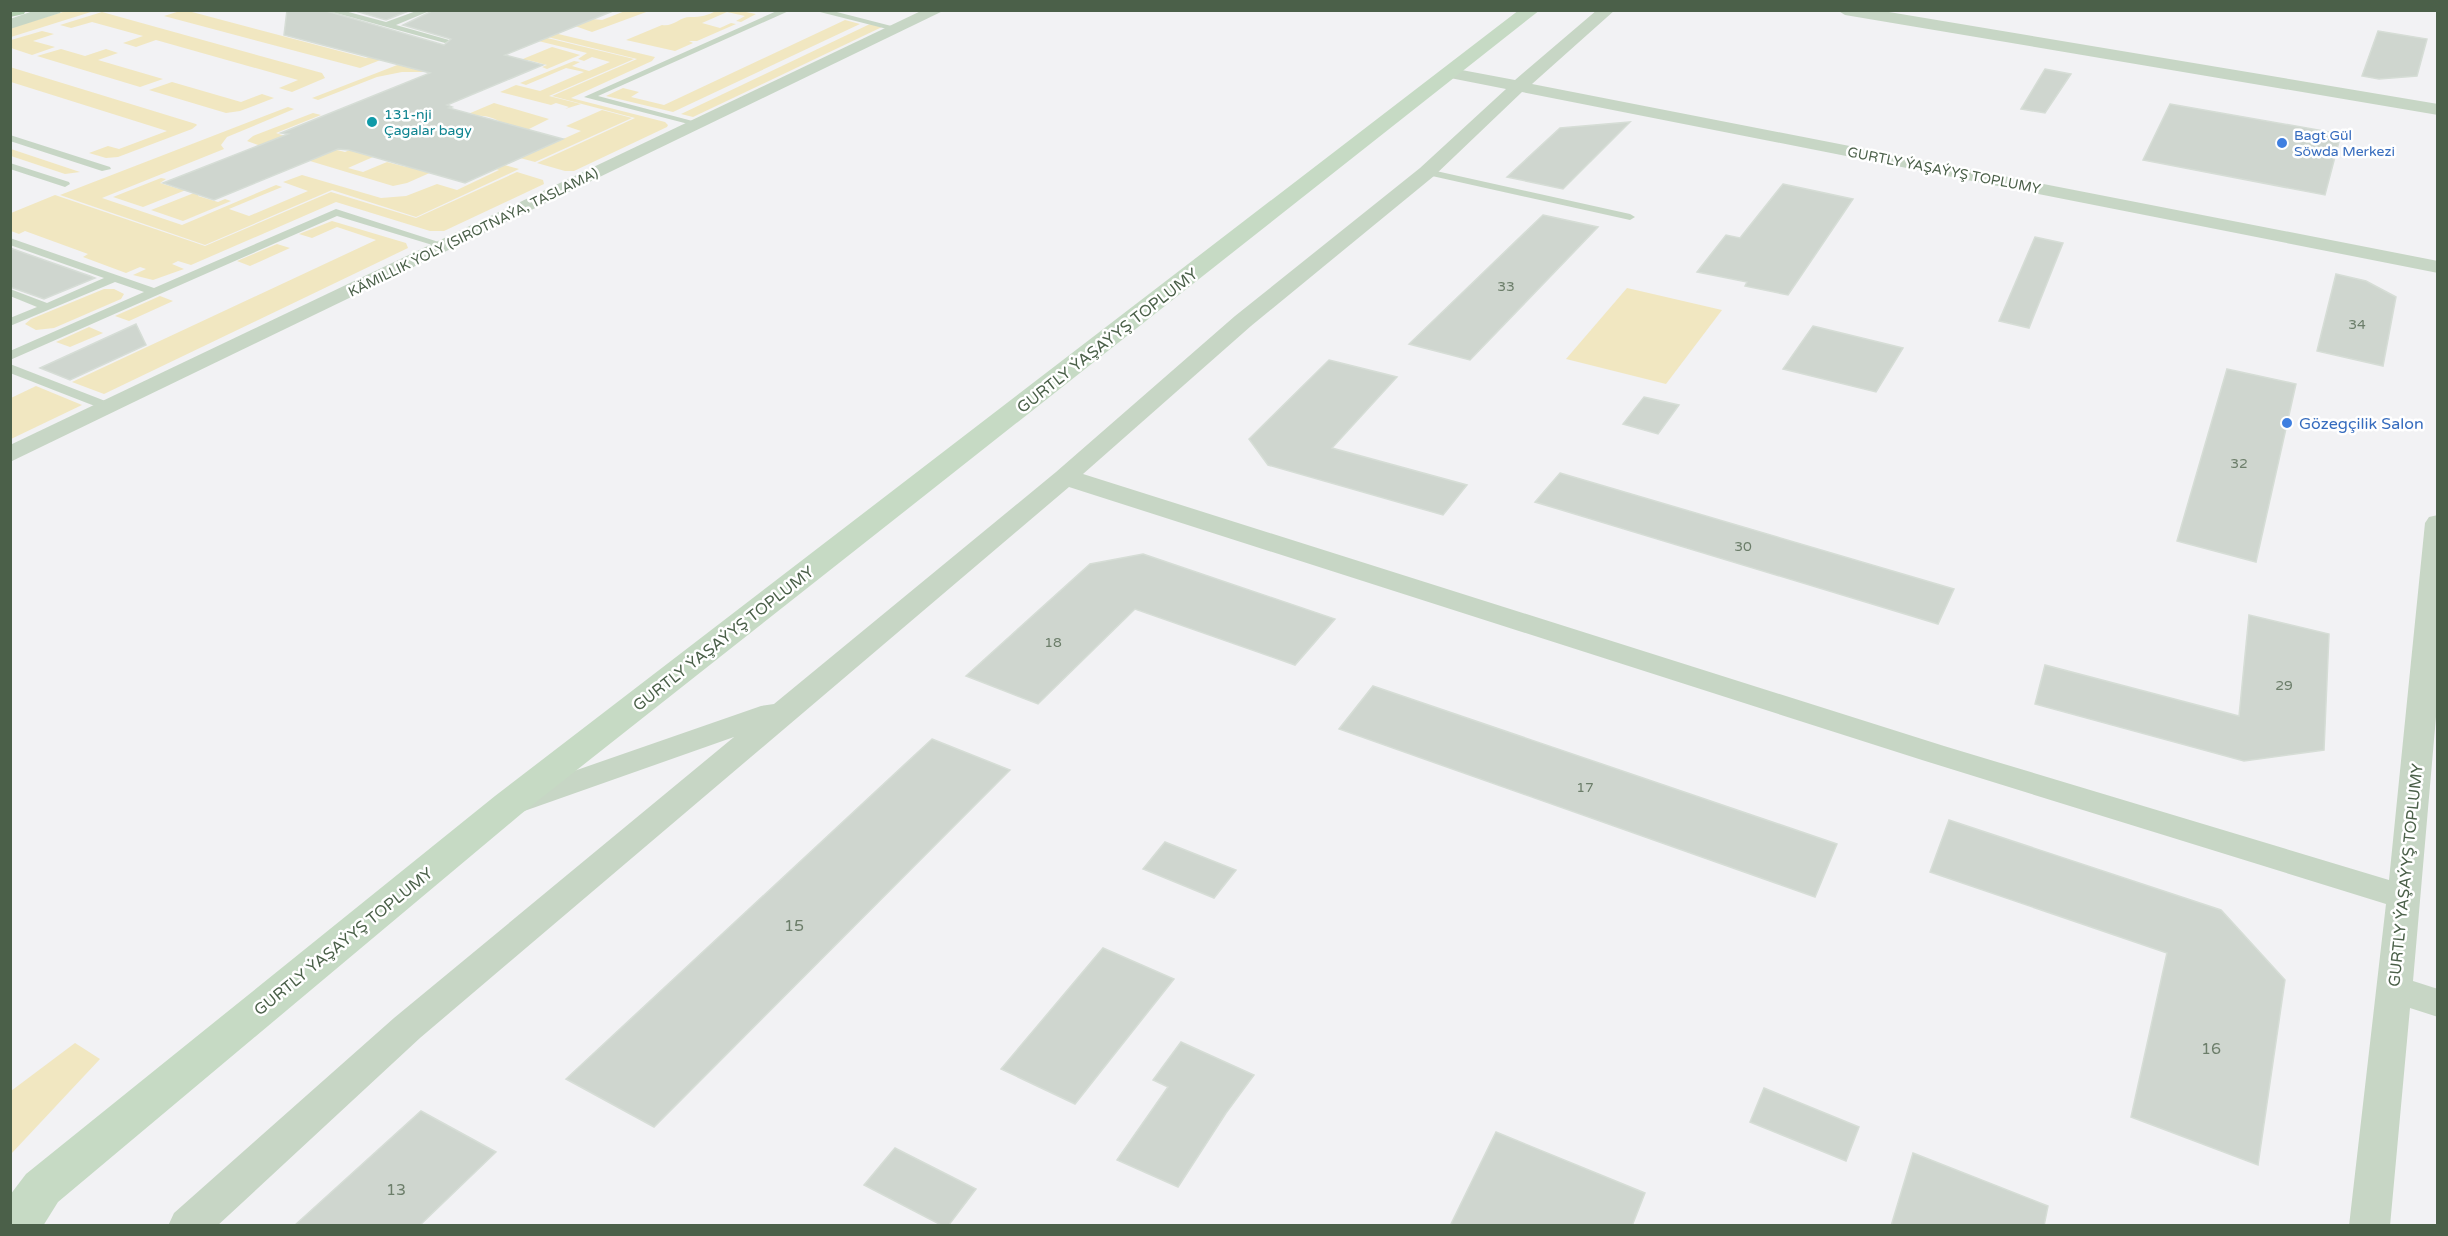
<svg xmlns="http://www.w3.org/2000/svg" width="2448" height="1236" font-family="'Varela Round',sans-serif">
<style>
.green{fill:#f1e7c1}
.building{fill:#cfd6cf;stroke:#d6ddd6;stroke-width:1.5}
.lines{fill:none;stroke-linecap:round;stroke-linejoin:round}
.lane{fill:#c7d6c5;fill-rule:evenodd}
.street{fill:#c7d6c5;fill-rule:evenodd}
.secondary{fill:#c6dac4;fill-rule:evenodd}
.primary{fill:#b4d0b1;fill-rule:evenodd}
.culture-dot{fill:#0f9aa8;stroke:#fff;stroke-width:2}
.shop-dot{fill:#3f7fe0;stroke:#fff;stroke-width:2}
.labels{text-anchor:middle;stroke-width:5;stroke-linejoin:round;paint-order:stroke}
.far-culture-label{font-size:14px;fill:#0d838f;stroke:#fff;text-anchor:start}
.far-shop-label{font-size:14px;fill:#366cbe;stroke:#fff;text-anchor:start}
.far-street-label{font-size:14px;fill:#4b6049;stroke:#fff}
.number-label{font-size:14px;fill:#6c7e6a}
.street-label{font-size:16px;fill:#4b6049;stroke:#fff}
.shop-label{font-size:16px;fill:#366cbe;stroke:#fff;text-anchor:start}
.near-number-label{font-size:16px;fill:#6c7e6a}
</style>
<rect width="100%" height="100%" fill="#f2f2f4"/>
<!-- green -->
<g class="green">
<path d="M718,10l23,1 15,3 -15,8 -5,-1 9,-5 -18,-4 -25,11 18,5 11,-5 5,1 -39,17h-8l4,2 -18,8 -49,-11 36,-15c11,2 18,-8 28,-8 12,0 16,-1 28,-7z"/>
<polygon points="66,11 94,11 11,37 10,28"/>
<polygon points="180,11 196,11 192,12 366,58 399,46 424,43 360,68 164,16"/>
<polygon points="625,11 649,11 592,32 575,26 592,19 602,20"/>
<polygon points="102,12 322,73 325,78 292,92 279,88 298,80 156,40 136,47 123,43 143,36 92,22 71,28 60,25"/>
<polygon points="845,20 860,24 673,112 606,96 623,88 639,92 631,97 664,105"/>
<polygon points="512,23 655,57 652,61 571,98 665,122 668,125 667,127 574,171 565,171 537,163 635,118 552,96 637,59 499,25"/>
<polygon points="870,24 882,27 693,117 681,114"/>
<polygon points="498,26 634,59 549,96 581,104 565,109 569,107 556,103 551,105 500,92 516,85 540,91 584,72 566,68 526,85 520,83 574,61 580,62 572,66 589,71 610,62 592,57 584,61 578,59 587,53 522,37 509,38 424,72 402,72 377,77 318,100 312,98"/>
<polygon points="42,31 54,34 33,41 55,47 32,55 11,48 11,40"/>
<polygon points="552,47 580,55 547,69 542,67 547,65 528,60 518,61"/>
<polygon points="61,49 85,56 106,49 118,53 98,60 163,79 140,87 37,56"/>
<polygon points="10,67 196,124 197,125 192,129 118,157 106,158 89,153 108,146 119,149 167,131 11,82"/>
<polygon points="172,82 241,102 262,94 274,98 240,111 226,113 149,90"/>
<path d="M494,103l55,16 -32,16c-30,-28 -44,-21 -78,-6l-4,-1z"/>
<polygon points="288,107 294,109 227,137 221,145 224,149 102,198 182,225 276,185 282,187 229,209 249,216 308,191 283,182 302,175 381,198 406,196 437,184 457,190 499,170 481,165 489,161 519,169 416,217 332,190 205,245 60,195"/>
<polygon points="602,110 632,118 535,162 505,154 509,152 525,156 581,131 566,126"/>
<polygon points="313,113 321,115 276,133 288,137 277,152 247,141 253,136"/>
<polygon points="391,133 414,139 348,168 363,172 387,162 406,167 424,159 450,164 407,183 393,186 290,155 333,149 345,152"/>
<polygon points="11,149 80,172 65,174 11,156"/>
<polygon points="517,172 543,180 544,184 444,231 430,231 336,202 191,265 178,261 172,264 184,269 153,280 133,275 146,269 140,267 126,273 83,257 88,254 25,231 19,234 11,231 11,213 55,195 205,246 331,192 416,218"/>
<polygon points="161,178 166,179 160,183 179,189 186,186 191,188 143,207 113,197"/>
<polygon points="199,191 198,196 218,202 225,199 231,201 183,221 151,210"/>
<polygon points="332,221 406,243 408,248 104,394 72,382 376,240 337,227 312,238 299,234"/>
<polygon points="277,244 290,248 250,266 237,261"/>
<polygon points="1627,288 1722,310 1666,384 1566,359"/>
<polygon points="104,289 114,289 124,294 121,299 54,328 36,330 25,324 31,319"/>
<polygon points="160,296 173,301 129,321 115,316"/>
<polygon points="89,327 103,333 70,347 56,342"/>
<polygon points="36,386 82,405 11,439 11,398"/>
<polygon points="75,1043 100,1059 11,1154 11,1091"/>
</g>
<!-- building -->
<g class="building">
<polygon points="287,10 323,10 444,45 451,39 403,25 434,10 613,11 505,55 543,65 447,105 452,107 449,108 563,139 465,183 349,150 338,149 214,200 163,183 288,134 281,133 430,73 284,35"/>
<polygon points="352,10 411,10 386,20"/>
<polygon points="2378,31 2427,39 2417,76 2379,79 2362,76"/>
<polygon points="2045,69 2071,74 2045,113 2021,109"/>
<polygon points="2170,104 2341,134 2325,195 2143,160"/>
<polygon points="1630,122 1563,189 1507,177 1560,128"/>
<polygon points="1783,184 1853,199 1788,295 1745,286 1747,282 1697,272 1726,235 1740,238"/>
<polygon points="1543,215 1598,227 1470,360 1409,344"/>
<polygon points="2035,237 2063,243 2029,328 1999,321"/>
<polygon points="10,248 90,276 95,278 44,299 10,287"/>
<polygon points="2336,274 2366,281 2396,297 2383,366 2317,351"/>
<polygon points="136,324 146,345 70,380 40,368"/>
<polygon points="1813,326 1903,348 1876,392 1783,369"/>
<polygon points="1329,360 1397,377 1332,448 1467,485 1443,515 1268,465 1249,439"/>
<polygon points="2227,369 2296,384 2256,562 2177,541"/>
<polygon points="1644,397 1679,405 1658,434 1623,424"/>
<polygon points="1560,473 1954,589 1938,624 1535,502"/>
<polygon points="1143,554 1335,619 1295,665 1135,609 1038,704 966,676 1090,564"/>
<polygon points="2249,615 2329,634 2324,750 2244,761 2035,704 2045,665 2239,716"/>
<polygon points="1373,686 1837,844 1815,897 1339,729"/>
<polygon points="932,739 1010,770 654,1127 566,1079"/>
<polygon points="1949,820 2221,910 2285,980 2258,1165 2131,1117 2167,953 1930,872"/>
<polygon points="1165,842 1236,870 1214,898 1143,869"/>
<polygon points="1103,948 1174,979 1075,1104 1001,1069"/>
<polygon points="1181,1042 1254,1075 1226,1113 1178,1187 1117,1160 1168,1087 1153,1080"/>
<polygon points="1764,1088 1859,1127 1846,1161 1750,1122"/>
<polygon points="421,1111 496,1152 419,1226 294,1226"/>
<polygon points="1496,1132 1645,1193 1632,1226 1450,1226"/>
<polygon points="895,1148 976,1189 948,1226 943,1226 864,1185"/>
<polygon points="1913,1153 2048,1206 2044,1226 1891,1226"/>
</g>
<g class="lines">
<!-- lane -->
<g class="lane">
<polygon points="325,10 341,10 386,22 419,10 432,10 396,25 449,40 445,43"/>
<polygon points="779,10 791,10 598,96 700,123 700,127 584,97"/>
<polygon points="812,10 829,10 903,29 899,32"/>
<polygon points="10,135 110,167 111,169 102,171 10,141"/>
<polygon points="10,163 69,182 70,184 65,187 10,169"/>
<polygon points="1427,169 1630,214 1635,217 1630,220 1423,174 1422,172"/>
<polygon points="336,209 448,245 443,248 439,247 337,216 10,360 10,351 144,292 115,282 10,326 10,318 37,307 10,296 10,289 47,303 104,278 10,245 10,238 154,288"/>
<polygon points="10,364 113,404 115,407 113,410 105,410 10,373"/>
</g>
<!-- street -->
<g class="street">
<polygon points="36,10 62,10 60,13 10,29 10,19"/>
<polygon points="923,10 945,10 10,462 10,445"/>
<polygon points="1597,10 1615,10 1532,84 2438,261 2438,273 1522,92 1434,176 1251,326 1083,474 1944,746 2389,880 2425,523 2429,517 2438,515 2438,694 2413,981 2438,989 2438,1017 2410,1008 2390,1226 2349,1226 2386,904 1922,760 1069,487 420,1038 217,1226 168,1226 174,1213 394,1018 734,737 513,815 502,812 497,804 502,796 761,706 774,704 1056,472 1235,316 1420,168 1506,89 1445,77 1442,73 1445,69 1451,68 1515,80"/>
<polygon points="1837,10 1877,10 2438,104 2438,115 1845,15"/>
</g>
<!-- secondary -->
<polygon class="secondary" points="1519,10 1540,10 521,814 58,1202 43,1226 10,1226 10,1195 26,1174 495,796"/>
<!-- primary -->
<polygon class="primary" points="10,10 26,10 24,14 10,17"/>
</g>
<!-- markers -->
<circle class="culture-dot" cx="372" cy="122" r="6"/>
<g class="shop-dot">
<circle cx="2282" cy="143" r="6"/>
<circle cx="2287" cy="423" r="6"/>
</g>
<g class="labels">
<!-- far-culture labels -->
<g class="far-culture-label">
<text x="384" y="119">131-nji<tspan x="384" dy="16">Çagalar bagy</tspan></text>
</g>
<!-- far-shop labels -->
<g class="far-shop-label">
<text x="2294" y="140">Bagt Gül<tspan x="2294" dy="16">Söwda Merkezi</tspan></text>
</g>
<!-- far-street labels -->
<g class="far-street-label">
<text transform="translate(1944 170) rotate(11)" y="5">GURTLY ÝAŞAÝYŞ TOPLUMY</text>
<text transform="translate(473 232) rotate(-26)" y="5">KÄMILLIK ÝOLY (SIROTNAÝA, TASLAMA)</text>
</g>
<!-- number labels -->
<g class="number-label">
<text x="1506" y="291">33</text>
<text x="2357" y="329">34</text>
<text x="2239" y="468">32</text>
<text x="1743" y="551">30</text>
<text x="1053" y="647">18</text>
<text x="2284" y="690">29</text>
<text x="1585" y="792">17</text>
</g>
<!-- street labels -->
<g class="street-label">
<text transform="translate(1107 340) rotate(-38)" y="6">GURTLY ÝAŞAÝYŞ TOPLUMY</text>
<text transform="translate(723 638) rotate(-38)" y="6">GURTLY ÝAŞAÝYŞ TOPLUMY</text>
<text transform="translate(2405 875) rotate(-84)" y="6">GURTLY ÝAŞAÝYŞ TOPLUMY</text>
<text transform="translate(343 941) rotate(-39)" y="6">GURTLY ÝAŞAÝYŞ TOPLUMY</text>
</g>
<!-- shop labels -->
<g class="shop-label">
<text x="2299" y="429">Gözegçilik Salon</text>
</g>
<!-- near-number labels -->
<g class="near-number-label">
<text x="794" y="931">15</text>
<text x="2211" y="1054">16</text>
<text x="396" y="1195">13</text>
</g>
</g>
<!-- border -->
<rect width="2448" height="1236" fill="none" stroke="#4b6049" stroke-width="24"/>
</svg>
